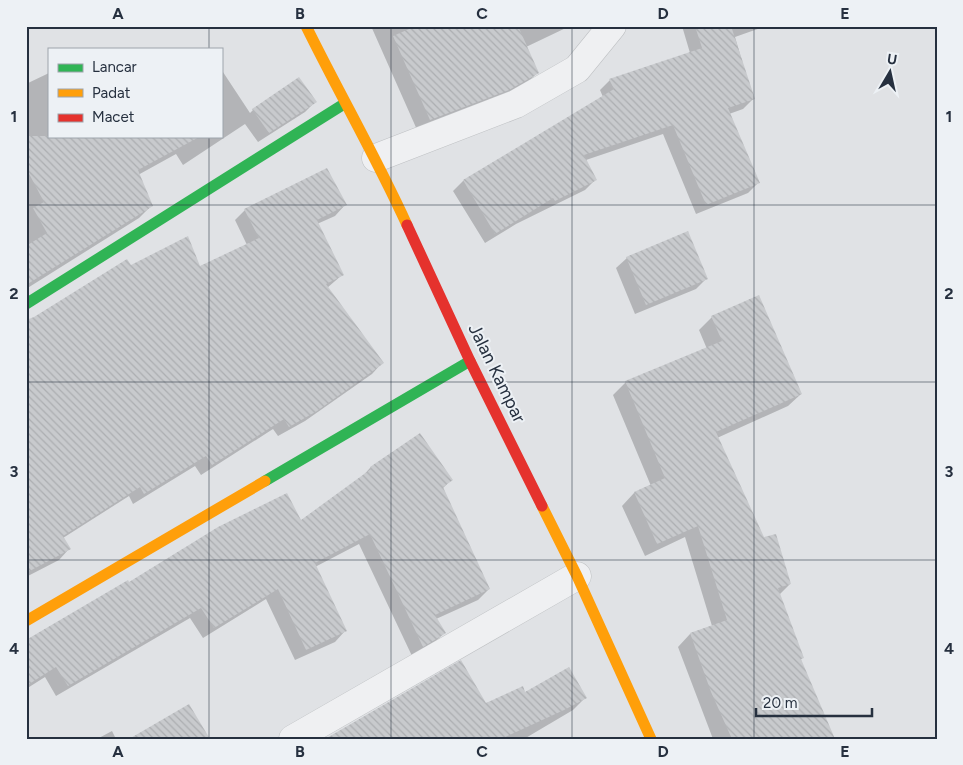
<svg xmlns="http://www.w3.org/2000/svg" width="963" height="765" font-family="Figtree,sans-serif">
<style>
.shadow{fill:#0003}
.building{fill:url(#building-back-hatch)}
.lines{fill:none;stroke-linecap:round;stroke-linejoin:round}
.street-casing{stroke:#bec0c3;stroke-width:29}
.street{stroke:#eff0f2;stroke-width:28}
.fast{stroke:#30b455;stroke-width:11}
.slow{stroke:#ff9f0a;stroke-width:11}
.jam{stroke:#e5322d;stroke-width:11}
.grid{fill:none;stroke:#26303f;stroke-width:1;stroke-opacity:0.55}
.labels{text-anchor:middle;stroke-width:4;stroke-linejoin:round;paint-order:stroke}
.street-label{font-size:18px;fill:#26303f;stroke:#edf1f5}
.neatline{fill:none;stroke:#26303f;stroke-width:2}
.grid-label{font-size:16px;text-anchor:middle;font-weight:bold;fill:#26303f}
</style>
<defs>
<pattern id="building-back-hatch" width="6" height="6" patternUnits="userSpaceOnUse" patternTransform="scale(1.25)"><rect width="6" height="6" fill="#c8cacd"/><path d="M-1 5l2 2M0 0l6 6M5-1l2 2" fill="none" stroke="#acaeb1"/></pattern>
</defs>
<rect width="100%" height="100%" fill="#e0e2e5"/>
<!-- shadow -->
<g class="shadow">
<polygon points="371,26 570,26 526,47 537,73 525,85 496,102 418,132"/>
<polygon points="682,26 766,26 735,37 753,99 743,109 729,114 758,183 748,193 696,214 663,134 586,160 595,180 585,190 516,224 485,243 453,191 463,181 603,97 600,90 610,80 690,53"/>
<polygon points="221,69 250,113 253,110 315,102 305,112 258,142 245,124 183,165 176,154 138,175 152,205 139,218 26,289 26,84 49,73 49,136 221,136"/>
<polygon points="345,205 335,216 317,224 342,275 327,288 382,363 372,374 305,421 278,436 273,429 201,475 195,466 133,504 129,496 63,538 69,549 59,560 26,577 26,357 130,266 199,267 247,245 235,220 245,210"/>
<polygon points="627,258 706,279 696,289 635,314 616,268"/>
<polygon points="712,317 801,394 788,406 717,438 763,539 790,584 779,595 802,658 800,660 833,739 713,739 678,647 690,634 712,626 685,537 645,556 622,506 634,493 651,486 613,395 626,382 707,349 699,330"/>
<polygon points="370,468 451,480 442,489 489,589 478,600 436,619 444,633 433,644 412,656 359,544 315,567 345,631 335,642 295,660 266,599 203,638 190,618 56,696 45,677 26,689 26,642 129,584 301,521 360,479"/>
<polygon points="525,694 585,698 573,710 524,739 327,739"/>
<polygon points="112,731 116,739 97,739"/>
</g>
<!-- building -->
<g class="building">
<polygon points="416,26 518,26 539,73 509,90 430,120 393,36"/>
<polygon points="695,26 731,26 755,99 728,108 760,183 706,205 673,125 584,155 597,180 555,201 553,198 495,234 463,180 614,89 609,79 702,48"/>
<polygon points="299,77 317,102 269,133 252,109"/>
<polygon points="26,136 201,136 138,170 153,206 26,285 26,246 47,233 33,208 44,202 26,168"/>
<polygon points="327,168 347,205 317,220 344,275 326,284 384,363 317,411 289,427 284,419 212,465 206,456 144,494 140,487 63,536 71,549 26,573 26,320 34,317 127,259 131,265 188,236 200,266 259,238 244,209"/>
<polygon points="688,231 708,279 646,305 626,257"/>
<polygon points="759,295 802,394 716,432 764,537 776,534 791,584 778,588 804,658 801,659 835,739 732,739 711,692 690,633 727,620 698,526 657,544 634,492 665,478 625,381 722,341 711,316"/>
<polygon points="420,433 453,480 443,487 490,589 435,615 446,633 423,647 370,534 315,563 347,631 306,650 278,589 214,628 201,608 68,686 56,667 26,686 26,640 128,580 129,582 218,527 287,493 301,520 371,469 370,467"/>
<polygon points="461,660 486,703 523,686 525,692 569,667 587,698 564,710 501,739 325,739"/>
<polygon points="189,704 210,739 129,739"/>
</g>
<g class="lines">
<!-- street casing -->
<g class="street-casing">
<g id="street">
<polyline points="376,158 516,104 577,69 612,26"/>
<polyline points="293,739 577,576"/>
</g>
</g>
<!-- street -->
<use href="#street" class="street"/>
<!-- fast -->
<g class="fast">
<polyline points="26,304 344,104"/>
<polyline points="265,481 470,361"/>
</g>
<!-- slow -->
<g class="slow">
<path d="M306,26c33,67 70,131 101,199"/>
<polyline points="542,506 577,576 651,739"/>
<polyline points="26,621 265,481"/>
</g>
<!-- jam -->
<polyline class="jam" points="407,225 470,361 542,506"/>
</g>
<!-- grid -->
<path class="grid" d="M209,26v23M391,26v713M572,26v713M754,26v713M209,136v603M26,205h911M26,382h911M26,560h911"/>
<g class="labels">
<!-- street labels -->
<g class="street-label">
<text transform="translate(497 373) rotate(64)" y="6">Jalan Kampar</text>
</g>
</g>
<!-- border -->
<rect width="963" height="765" fill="none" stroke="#edf1f5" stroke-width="55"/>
<!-- legend -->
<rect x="48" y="48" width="175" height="90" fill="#edf1f5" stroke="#9da4ac"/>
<rect x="58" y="64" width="25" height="8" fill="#30b455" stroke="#9da4ac"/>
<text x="92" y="72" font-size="15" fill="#26303f">Lancar</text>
<rect x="58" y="89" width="25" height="8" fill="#ff9f0a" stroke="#9da4ac"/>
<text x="92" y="98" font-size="15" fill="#26303f">Padat</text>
<rect x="58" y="114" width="25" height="8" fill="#e5322d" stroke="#9da4ac"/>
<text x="92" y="122" font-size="15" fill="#26303f">Macet</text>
<!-- north arrow -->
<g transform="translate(890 72) rotate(9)" stroke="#edf1f5" stroke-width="4" paint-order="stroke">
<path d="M0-4L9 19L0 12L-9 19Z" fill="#26303f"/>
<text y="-8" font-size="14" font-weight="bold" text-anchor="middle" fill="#26303f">U</text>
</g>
<!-- scale -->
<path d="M756 708v8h116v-8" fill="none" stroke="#26303f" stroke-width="2.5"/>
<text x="763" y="708" font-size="15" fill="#26303f" stroke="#edf1f5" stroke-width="4" paint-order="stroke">20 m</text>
<rect x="28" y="28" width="908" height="710" class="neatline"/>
<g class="grid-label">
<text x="118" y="19">A</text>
<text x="300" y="19">B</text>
<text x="482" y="19">C</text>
<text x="663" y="19">D</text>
<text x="845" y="19">E</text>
<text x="14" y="122">1</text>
<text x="949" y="122">1</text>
<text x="14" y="299">2</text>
<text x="949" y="299">2</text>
<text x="14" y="477">3</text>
<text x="949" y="477">3</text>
<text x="14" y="654">4</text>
<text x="949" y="654">4</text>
<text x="118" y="757">A</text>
<text x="300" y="757">B</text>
<text x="482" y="757">C</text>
<text x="663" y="757">D</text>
<text x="845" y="757">E</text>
</g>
</svg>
